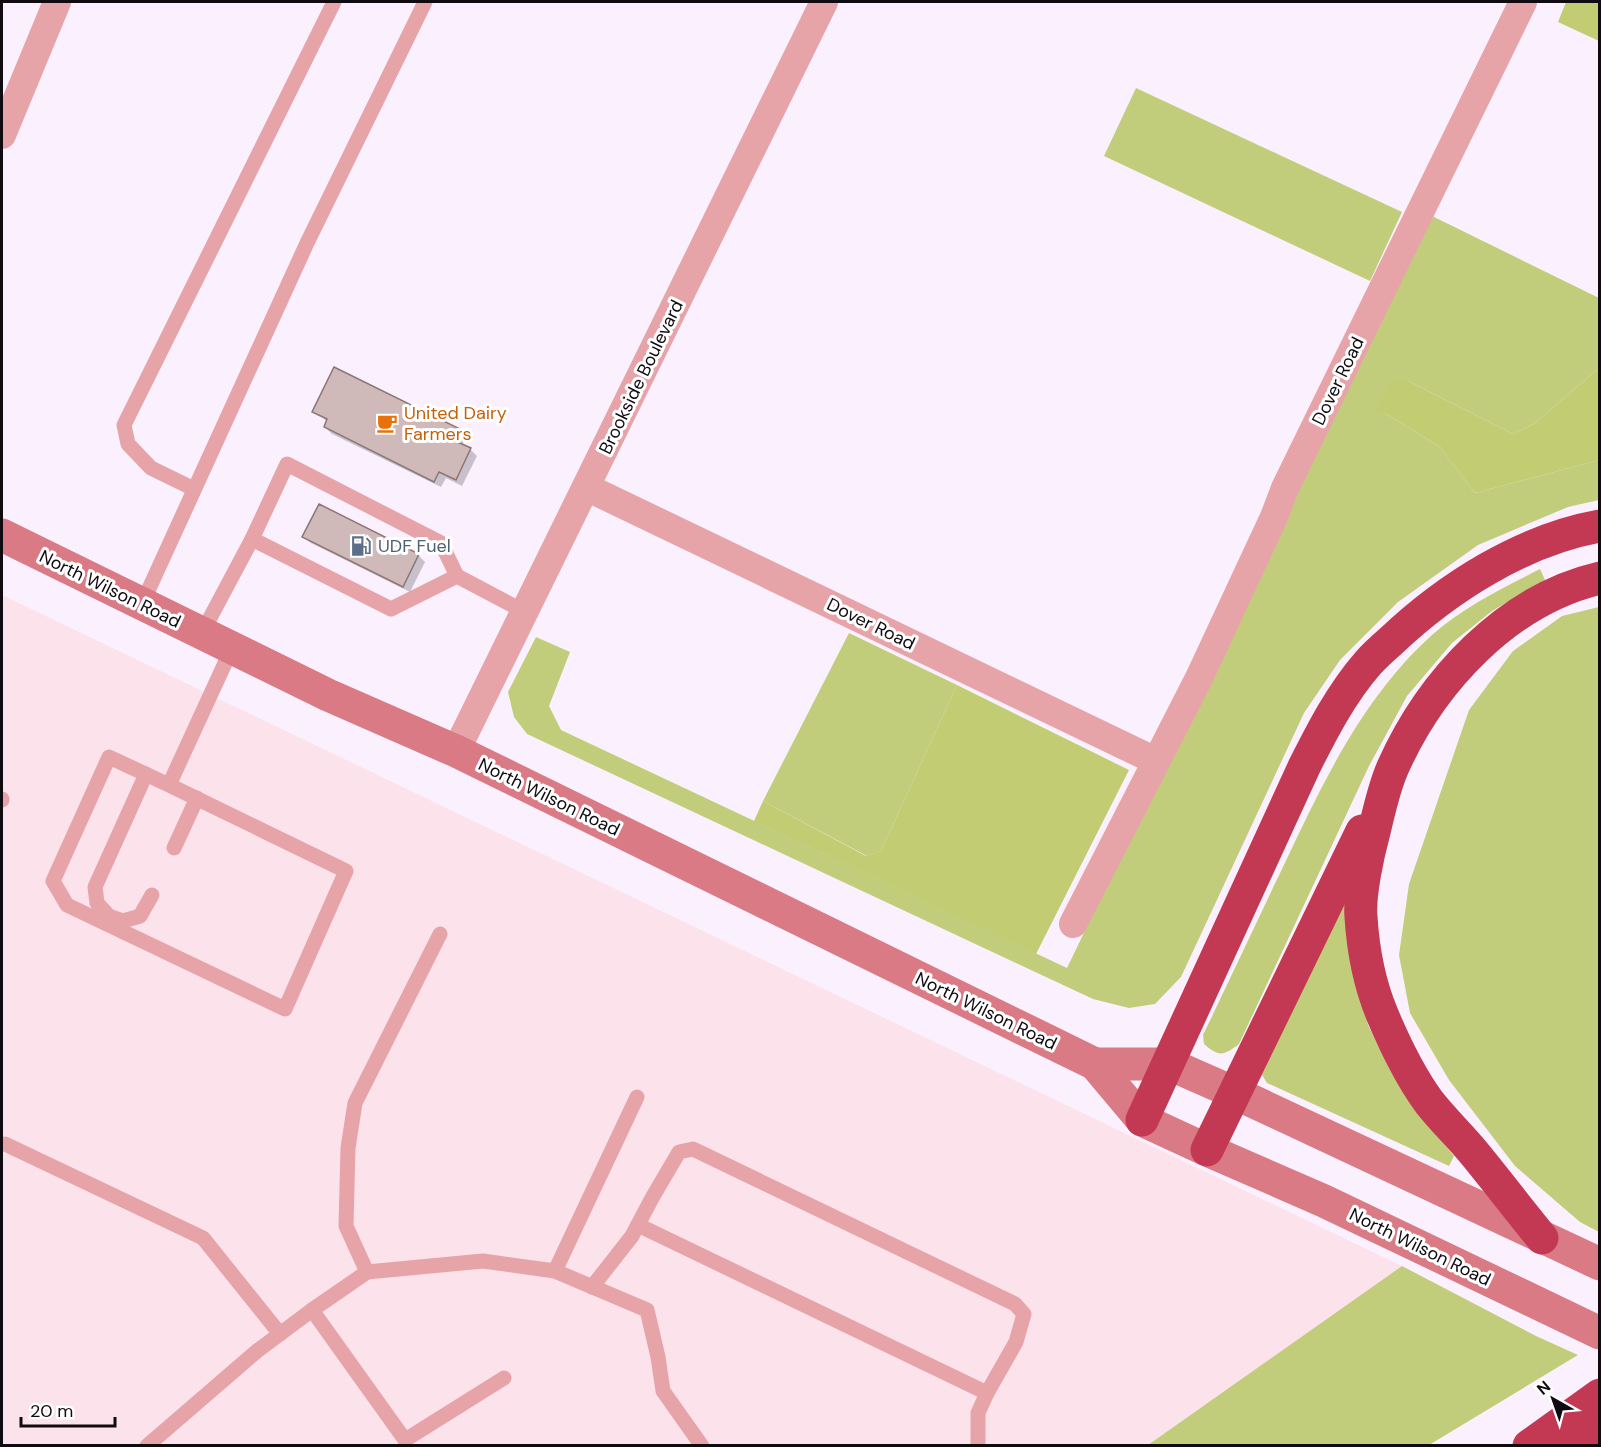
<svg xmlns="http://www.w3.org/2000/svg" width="1601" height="1447" font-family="'DM Sans',sans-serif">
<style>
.industrial{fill:#fce2eb}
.green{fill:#c2cd7c}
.forest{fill:#c1cc73}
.shadow{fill:#0003}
.building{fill:#d0bab9;stroke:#8b7676;stroke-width:1.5}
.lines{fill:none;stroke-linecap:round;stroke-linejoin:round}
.lane{stroke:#e6a4a9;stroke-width:15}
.street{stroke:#e6a4a9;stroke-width:28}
.secondary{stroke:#d97a84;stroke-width:33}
.highway{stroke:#c33953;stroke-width:33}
.labels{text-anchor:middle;stroke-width:6;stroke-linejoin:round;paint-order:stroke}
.street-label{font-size:18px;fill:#0f0b10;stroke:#fff}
.food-label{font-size:18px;fill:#c56008;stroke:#fff;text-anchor:start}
.service-label{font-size:18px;fill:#4e5e75;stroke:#fff;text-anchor:start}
</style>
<rect width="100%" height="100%" fill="#fbf0fd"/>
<!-- industrial -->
<polygon class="industrial" points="2,595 1402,1266 1148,1445 2,1445"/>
<!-- green -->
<g class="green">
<polygon points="1136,88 1402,212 1370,281 1104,156"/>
<polygon points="1430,215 1599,298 1599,368 1534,424 1513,434 1408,381 1385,413 1440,447 1475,493 1599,460 1599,500 1568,507 1478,545 1398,602 1340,660 1304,713 1181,977 1155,1004 1129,1008 1093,999 527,734 514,717 508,692 536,637 570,652 549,706 561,730 1067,968"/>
<path d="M1540,569l5,11 -53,31 -40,32 -45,53 -38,70 -130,278c-16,12 -20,13 -35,0l-1,-9c27,-56 53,-112 80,-168 39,-83 80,-170 149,-232 31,-28 71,-47 108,-66z"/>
<polygon points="1599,607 1600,607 1599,1232 1580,1222 1515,1166 1449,1080 1410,1013 1399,955 1409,884 1469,710 1513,651 1562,616"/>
<polygon points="849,633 957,685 881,851 867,856 763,801"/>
<polygon points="1347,890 1350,951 1368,1025 1390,1070 1414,1108 1454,1156 1449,1166 1267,1083 1262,1075"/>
<polygon points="1402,1266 1536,1336 1578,1355 1429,1445 1148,1445"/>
</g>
<!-- forest -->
<g class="forest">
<polygon points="1566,2 1599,2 1599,41 1558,22"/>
<polygon points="1599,368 1599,460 1475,493 1440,447 1385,413 1374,414 1390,381 1408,381 1513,434 1534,424"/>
<polygon points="957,685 1129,770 1036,954 754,821 763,801 866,856 881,851"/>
</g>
<!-- shadow -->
<g class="shadow">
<polygon points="335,369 460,430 466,437 462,446 471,450 477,456 462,486 446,478 441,487 332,434 325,427 328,422 314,411"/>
<polygon points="319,506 418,555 425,562 410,592 311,543 304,537"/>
</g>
<!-- building -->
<g class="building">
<polygon points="334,367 460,429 455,441 471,448 456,480 439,472 434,482 324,427 327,419 312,412"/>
<polygon points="319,504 419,554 403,587 302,537"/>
</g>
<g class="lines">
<!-- lane -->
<g class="lane">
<polyline points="194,489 151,468 128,444 124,425 334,2"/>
<polyline points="252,539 287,464 441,543 457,576"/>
<polyline points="142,604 307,243 425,2"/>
<polyline points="202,633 252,539 391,609 457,576 525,612"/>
<polyline points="146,774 95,887 97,903 109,916 123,921 140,916 152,895"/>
<polyline points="169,785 109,757 53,881 67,905 285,1009 346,871 169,785 232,648"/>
<polyline points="2,800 2,799"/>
<polyline points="174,848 197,798"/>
<polyline points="5,1144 203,1238 280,1334"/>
<polyline points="638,1225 987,1393"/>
<polyline points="555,1271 647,1310 658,1357 663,1391 702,1446"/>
<polyline points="367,1272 483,1261 555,1271 637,1097"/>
<polyline points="592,1287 632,1236 652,1198 679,1152 693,1149 1015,1304 1024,1314 1016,1342 987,1393 978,1413 978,1446"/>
<polyline points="312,1310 367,1272 346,1226 348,1148 355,1103 440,934"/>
<polyline points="147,1446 257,1351 312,1310 405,1440 504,1378"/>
</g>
<!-- street -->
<g class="street">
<polyline points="2,135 57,2"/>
<polyline points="586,487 1156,761"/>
<polyline points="456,751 824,2"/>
<polyline points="1073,924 1199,678 1274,517 1285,488 1523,2"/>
</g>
<!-- secondary -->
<g class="secondary">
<polyline points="2,535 328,695 456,751 1095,1064 1142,1120 1207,1150 1324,1201 1600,1333"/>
<polyline points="1095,1064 1169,1064 1235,1093 1600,1264"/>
</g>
<!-- highway -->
<g class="highway">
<path d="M1142,1120l162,-353c18,-36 37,-73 64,-104 7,-8 15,-15 23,-22 56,-53 131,-101 209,-115"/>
<polyline points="1207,1150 1362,831"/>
<path d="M1542,1238c-23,-28 -45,-57 -68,-85 -14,-17 -31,-33 -45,-51 -19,-26 -34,-57 -47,-88 -12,-29 -19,-65 -21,-97 -2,-22 7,-63 13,-85 5,-21 10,-45 19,-65 38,-85 113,-167 207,-189"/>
<polyline points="1529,1446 1600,1395"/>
<polyline points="1576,1446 1600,1433"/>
</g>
</g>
<!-- icons -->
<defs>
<g id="cafe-bare" transform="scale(1.62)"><path d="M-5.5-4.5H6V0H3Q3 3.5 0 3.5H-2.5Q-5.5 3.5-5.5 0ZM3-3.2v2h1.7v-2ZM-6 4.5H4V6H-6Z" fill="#e8710a" stroke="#fff" stroke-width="2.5" paint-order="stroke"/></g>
<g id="fuel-bare" transform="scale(1.62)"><path d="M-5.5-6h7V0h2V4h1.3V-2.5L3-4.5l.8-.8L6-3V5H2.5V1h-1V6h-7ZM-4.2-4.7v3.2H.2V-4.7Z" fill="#5c6f8a" stroke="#fff" stroke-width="2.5" paint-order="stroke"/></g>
</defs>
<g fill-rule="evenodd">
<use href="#cafe-bare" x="387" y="423"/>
<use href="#fuel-bare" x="361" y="546"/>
</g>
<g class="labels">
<!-- street labels -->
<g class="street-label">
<text transform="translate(641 377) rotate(-64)" y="6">Brookside Boulevard</text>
<text transform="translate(1338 381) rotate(-64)" y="6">Dover Road</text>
<text transform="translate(110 589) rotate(26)" y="6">North Wilson Road</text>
<text transform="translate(871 624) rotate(26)" y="6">Dover Road</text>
<text transform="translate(549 797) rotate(26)" y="6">North Wilson Road</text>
<text transform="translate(986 1011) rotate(26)" y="6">North Wilson Road</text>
<text transform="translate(1420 1247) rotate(26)" y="6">North Wilson Road</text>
</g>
<!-- food labels -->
<g class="food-label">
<text x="404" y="419">United Dairy<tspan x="404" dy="21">Farmers</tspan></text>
</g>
<!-- service labels -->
<g class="service-label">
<text x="378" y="552">UDF Fuel</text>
</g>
</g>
<!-- border -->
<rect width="1601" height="1447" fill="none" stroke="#0f0b10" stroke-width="6"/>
<!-- north arrow -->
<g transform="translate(1553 1399) rotate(320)" stroke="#ffffff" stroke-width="4.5" paint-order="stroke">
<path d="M0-4.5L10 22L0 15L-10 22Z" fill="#0f0b10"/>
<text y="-9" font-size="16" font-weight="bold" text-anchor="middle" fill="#0f0b10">N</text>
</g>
<!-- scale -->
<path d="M21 1417v9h94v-9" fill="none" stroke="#0f0b10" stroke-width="3"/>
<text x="30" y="1417" font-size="18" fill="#0f0b10" stroke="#ffffff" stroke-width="4.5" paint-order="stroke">20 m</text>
</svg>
